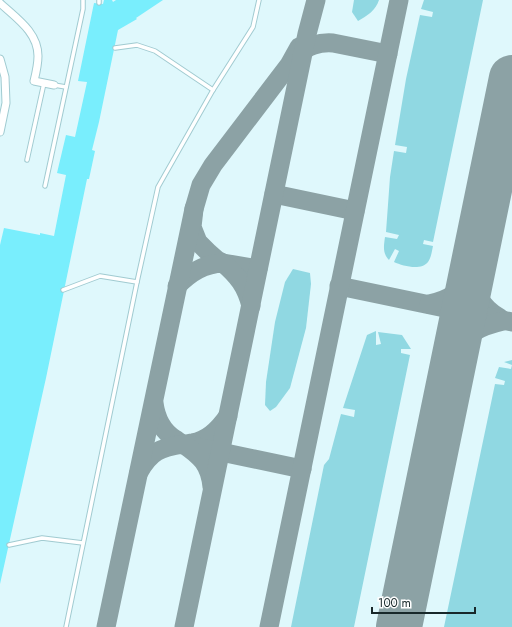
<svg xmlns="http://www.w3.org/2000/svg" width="512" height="627" font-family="Jost,sans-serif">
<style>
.green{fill:#90d8e2}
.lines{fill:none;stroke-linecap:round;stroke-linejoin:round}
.taxiway{stroke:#8ca2a5;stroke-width:19}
.runway{stroke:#8ca2a5;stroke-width:46}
.building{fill:#79eefd}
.service-casing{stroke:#a1cbd1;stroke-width:5.5}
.minor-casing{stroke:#a1cbd1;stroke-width:9}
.service{stroke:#fff;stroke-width:3.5}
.minor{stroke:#fff;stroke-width:7}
</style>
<rect width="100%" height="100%" fill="#dff8fc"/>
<!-- green -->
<g class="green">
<path d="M354,0h25c-3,10 -12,16 -21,21l-6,-9z"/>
<path d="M424,0h59l-50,242 -9,-2 -1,4 10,2c-1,5 -2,12 -5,16 -7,9 -25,4 -34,0l5,-11 -4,-2 -6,11c-7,-7 -5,-15 -4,-23l12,2 2,-4 -13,-3 4,-55 4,-26 12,2 1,-6 -12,-2 11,-66 14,-64 12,2 1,-5 -12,-3z"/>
<polygon points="293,269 310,273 311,284 306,328 290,388 276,407 270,411 265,405 266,382 275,322 285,282"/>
<polygon points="376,331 376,345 381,344 378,332 402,335 411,349 401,349 401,353 410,355 354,627 291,627 324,465 329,459 341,414 354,417 355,410 343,408 367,335"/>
<polygon points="512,360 512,627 444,627 495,384 504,385 505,381 495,378 499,367 511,369 512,365 504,362"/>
</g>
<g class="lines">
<!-- taxiway -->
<g class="taxiway">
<path d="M297,55c11,-9 21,-13 36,-12l55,11"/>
<polyline points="274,194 355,211"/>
<polyline points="258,269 223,263 217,260 209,253 198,242 192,227 194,209 201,185 213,165 289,65 299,47"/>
<path d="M472,270c3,22 7,36 28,48"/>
<path d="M177,286c14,-14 27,-22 46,-23 15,13 23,23 28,43"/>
<polyline points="339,286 512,322"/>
<path d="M429,304c24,-5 31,-13 43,-34"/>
<path d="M455,355c13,-23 23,-28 48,-34"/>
<path d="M154,403c2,15 8,28 21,36 2,1 5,4 8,5 2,1 6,-1 9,-1 16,-2 27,-14 36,-27"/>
<polyline points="183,444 302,469"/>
<path d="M139,472c12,-21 21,-24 44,-28 18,12 27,21 29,43"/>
<polyline points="106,627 194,209"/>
<polyline points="184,627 307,34 316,0"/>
<polyline points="269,627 399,0"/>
</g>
<!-- runway -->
<polyline class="runway" points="399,627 512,78"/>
</g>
<!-- building -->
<polygon class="building" points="104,0 112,0 113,2 116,0 163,0 136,18 137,19 118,30 99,122 92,150 95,151 89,179 87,179 46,378 0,584 0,245 4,228 40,235 40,233 54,236 66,175 57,173 66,135 75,137 87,82 78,81 94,3 103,4"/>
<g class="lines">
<!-- service casing -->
<g class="service-casing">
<g id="service">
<polyline points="99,3 99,0"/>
<polyline points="115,48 137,45 155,51 213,90"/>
<polyline points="54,85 66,87"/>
<polyline points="27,160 44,83"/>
<polyline points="45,186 83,9 83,0"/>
<polyline points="63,290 100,276 137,282"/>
<polyline points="9,545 42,538 83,543"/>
<polyline points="66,627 137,282 158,187 213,90 253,27 259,0"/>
</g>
</g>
<!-- minor casing -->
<g class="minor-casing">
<g id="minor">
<path d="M0,3c16,15 38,29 38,53 0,8 -2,17 -4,25l20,4"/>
<polyline points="0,59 5,77 6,103 0,132"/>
</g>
</g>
<!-- service -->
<use href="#service" class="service"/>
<!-- minor -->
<use href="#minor" class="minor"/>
</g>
<!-- scale -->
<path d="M372 607v6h103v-6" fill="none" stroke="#18282a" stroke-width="2"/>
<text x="378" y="607" font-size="12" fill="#18282a" stroke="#ffffff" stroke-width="3" paint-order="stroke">100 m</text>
</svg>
